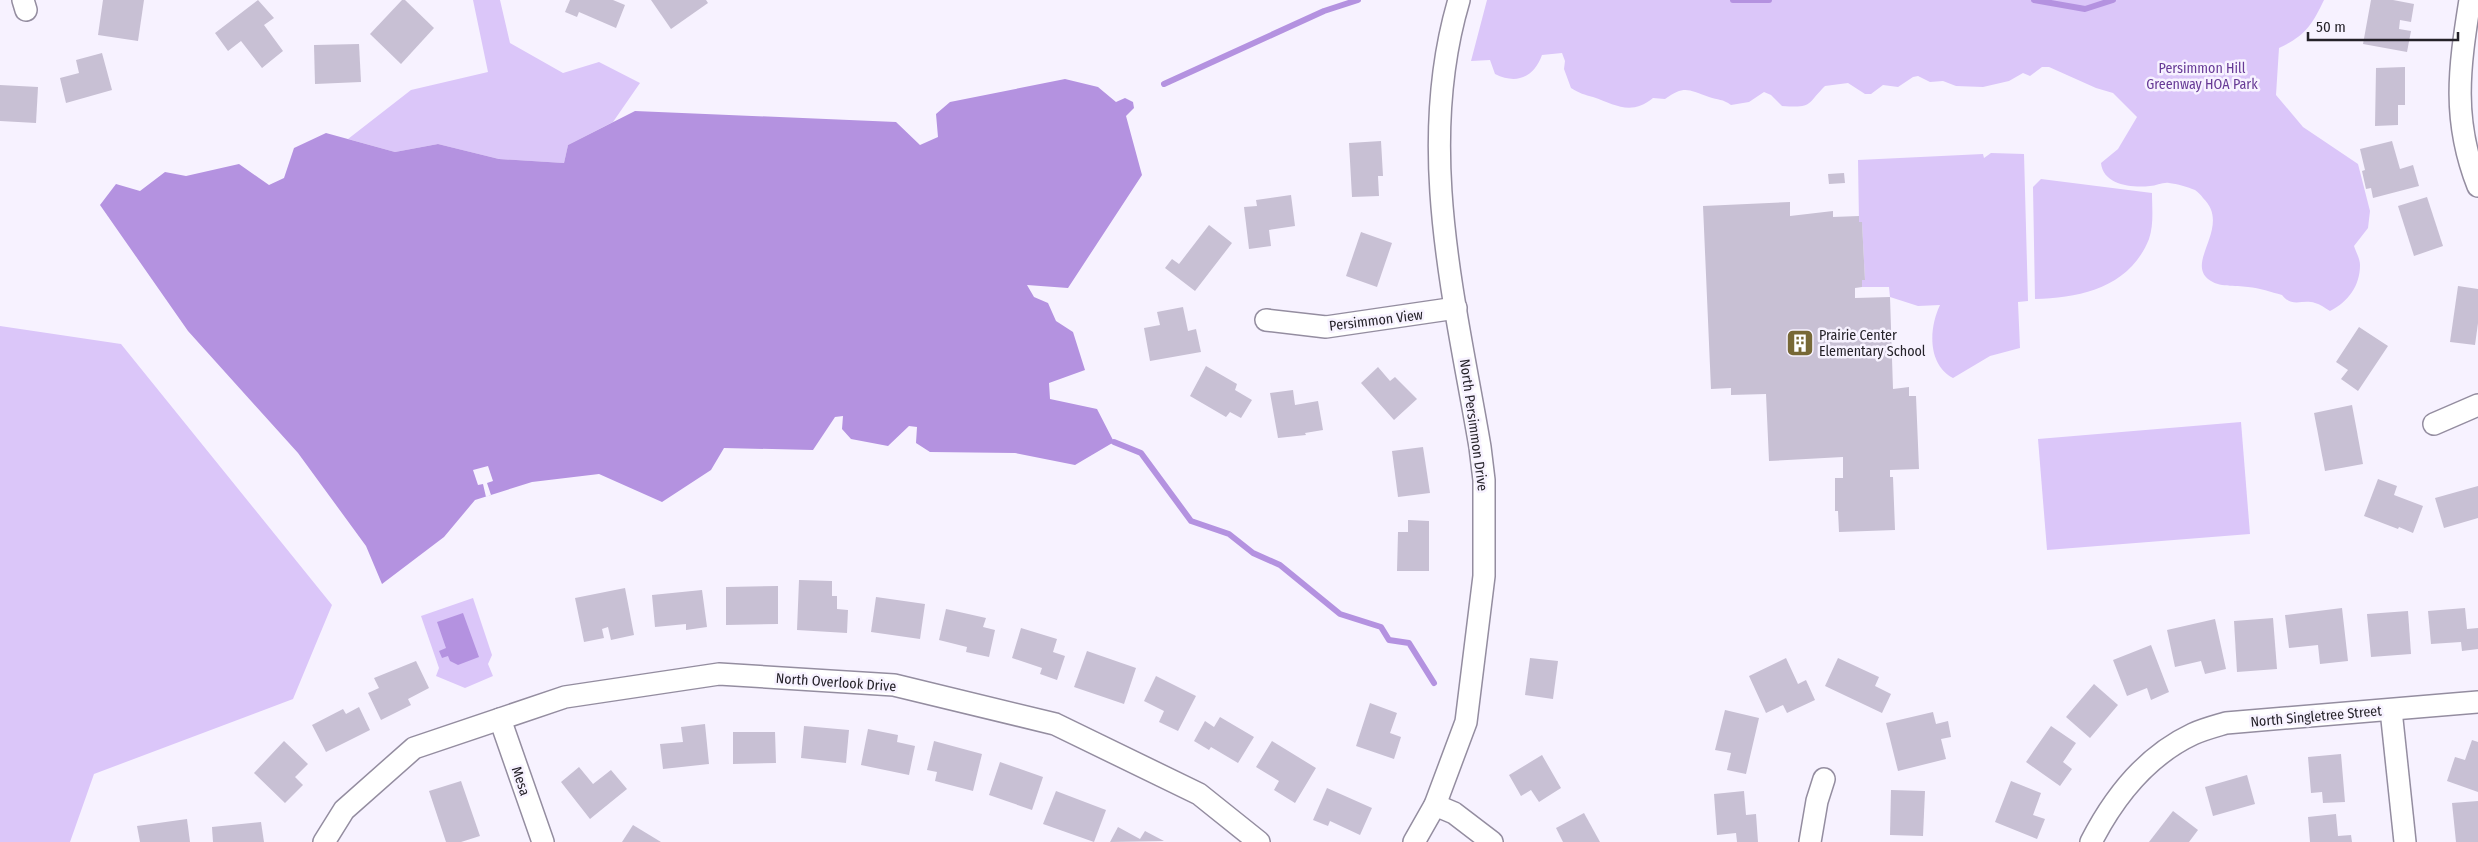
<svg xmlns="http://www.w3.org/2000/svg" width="2478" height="842" font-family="'Fira Sans Condensed',sans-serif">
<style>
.green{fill:#dbc6f9}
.water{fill:#b492e0}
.pier{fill:#f7f2ff}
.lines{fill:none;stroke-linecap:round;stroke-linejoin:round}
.stream{stroke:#b492e0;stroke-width:6}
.building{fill:#c8c0d4}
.minor-casing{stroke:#948da0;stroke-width:24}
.minor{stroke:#fff;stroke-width:21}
.labels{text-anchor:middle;stroke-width:5;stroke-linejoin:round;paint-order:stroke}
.park-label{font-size:14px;fill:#673a96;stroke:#f7f2ff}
.street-label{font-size:14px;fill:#252229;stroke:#f7f2ff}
.poi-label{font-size:14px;fill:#252229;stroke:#f7f2ff;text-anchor:start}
</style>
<rect width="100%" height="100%" fill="#f7f2ff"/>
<!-- green -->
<g class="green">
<polygon points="473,0 500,0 510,43 563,73 599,62 640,83 613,122 568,145 564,163 499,159 438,144 395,152 348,139 411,90 488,72"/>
<path d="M1487,0h837c-12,25 -19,36 -45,48l-3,47 27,32 55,37 12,47 -2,17 -14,18c2,6 6,13 6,19 0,21 -12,37 -30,46 -5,-3 -10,-7 -15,-8 -13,-4 -23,5 -33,-8 -11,-3 -22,-7 -34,-8 -13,-2 -29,1 -40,-8 -22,-18 24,-53 -5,-81 -2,-3 -5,-6 -8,-8 -7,-3 -18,-6 -26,-7 -6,-1 -13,3 -19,3 -18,2 -47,-1 -49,-23l17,-14 19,-32 -24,-24 -17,-5 -47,-21h-7l-12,9 -7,-3 -14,8 -26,6 -27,-1 -13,-5 -13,1 -12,-6 -5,1 -15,10 -15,-2 -12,9h-6l-17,-11 -23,3c-19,19 -12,22 -43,20l-11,-11 -7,-3 -15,10 -18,3c-8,-6 -13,-5 -22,-8 -21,-7 -24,-12 -44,2l-12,-1c-22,18 -37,7 -60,-1 -8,-2 -14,-4 -22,-9l-7,-19 1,-8 -3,-8 -20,2c-8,22 -25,30 -47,19l-5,-14 -19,1z"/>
<path d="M1991,153l33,1 4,147 -10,1 2,46 -30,8 -37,22c-26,-14 -24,-50 -13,-73l-22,1 -28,-9 -1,-10h-27v-7h3l-3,-57 -3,-1 -1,-62 125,-6 1,4z"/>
<path d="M2041,179l111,14c0,14 2,32 -3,46 -19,48 -68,59 -114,60l-2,-112z"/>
<polygon points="0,326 121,344 332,605 293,699 94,774 70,842 0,842"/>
<polygon points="2241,422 2250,534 2047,550 2038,439"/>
<polygon points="473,598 492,655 488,664 493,676 465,688 436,676 439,668 421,616"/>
</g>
<!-- water -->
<g class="water">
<polygon points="1065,79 1098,87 1116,102 1125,98 1133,102 1134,108 1126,116 1142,175 1068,288 1027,285 1034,297 1048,303 1056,321 1073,332 1085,370 1049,383 1050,399 1097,409 1114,442 1075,465 1015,453 930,452 916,443 917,427 909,426 888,446 851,439 842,429 843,416 835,417 813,450 724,448 711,470 662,502 599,474 532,482 475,500 444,537 382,584 366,546 298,453 188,331 100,205 116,184 140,191 165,172 186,176 239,164 269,185 284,178 294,148 326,133 395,152 438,144 499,159 564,163 568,145 635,111 896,122 920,145 938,137 936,114 950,102"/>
<polygon points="463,613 479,657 458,665 450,661 448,656 442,658 439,651 446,648 437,622"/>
</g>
<!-- pier -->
<polygon class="pier" points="488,466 493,481 487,483 491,495 486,497 483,484 478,485 473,470"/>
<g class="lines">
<!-- stream -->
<g class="stream">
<polyline points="1733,0 1769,0"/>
<polyline points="2034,0 2085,9 2113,0"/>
<polyline points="1164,84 1324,11 1358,0"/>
<polyline points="1114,442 1141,453 1191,521 1229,534 1253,553 1280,565 1340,614 1381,627 1389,640 1409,643 1434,683"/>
</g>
</g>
<!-- building -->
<g class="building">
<polygon points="103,0 144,0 138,41 98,35"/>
<polygon points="258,0 274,18 264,25 283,51 262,68 241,41 228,51 215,33"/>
<polygon points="402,0 405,0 434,28 401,64 370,34"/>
<polygon points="570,0 613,0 625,5 616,28 579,12 577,17 565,12"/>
<polygon points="651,0 706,0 708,3 671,29"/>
<polygon points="2371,0 2393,0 2414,4 2411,22 2400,20 2399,29 2411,31 2407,52 2363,44"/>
<polygon points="359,44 361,82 315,84 314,45"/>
<polygon points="102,53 112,90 66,103 60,78 79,73 76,60"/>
<polygon points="2405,67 2405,105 2398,105 2398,125 2375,126 2376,68"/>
<polygon points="0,85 38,87 36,123 0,121"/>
<polygon points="1381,141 1383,176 1378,176 1379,196 1352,197 1349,143"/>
<polygon points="2392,141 2400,169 2413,165 2419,186 2373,198 2371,188 2366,189 2362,171 2365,170 2360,149"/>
<polygon points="1844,173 1845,183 1829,184 1828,174"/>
<polygon points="1291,195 1295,226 1269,230 1271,246 1249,249 1244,207 1257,206 1256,200"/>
<polygon points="2427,197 2443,246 2414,256 2398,206"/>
<polygon points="1790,202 1790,216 1833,211 1833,217 1859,216 1859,222 1862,222 1865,280 1862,280 1862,287 1855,288 1855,298 1890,297 1893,389 1909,387 1909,396 1916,396 1919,469 1890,470 1890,477 1893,477 1895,530 1839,532 1838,511 1835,511 1835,478 1843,478 1843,457 1769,461 1766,394 1731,395 1731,388 1711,389 1703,206"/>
<polygon points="1209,225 1232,243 1195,291 1165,268 1172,259 1179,264"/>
<polygon points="1361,232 1392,243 1377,287 1346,276"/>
<polygon points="2458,286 2478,289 2478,323 2475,345 2450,342"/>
<polygon points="1183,307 1188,331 1196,329 1201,352 1150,361 1144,328 1160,325 1157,312"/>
<polygon points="2359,327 2388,346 2358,391 2341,379 2348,370 2336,362"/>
<polygon points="1206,366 1237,384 1235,390 1252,400 1241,418 1230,412 1226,417 1190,396"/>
<polygon points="1378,367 1390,381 1395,377 1417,399 1394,420 1361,383"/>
<polygon points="1293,390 1295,405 1318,401 1323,430 1305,433 1306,435 1278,438 1270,393"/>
<polygon points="2352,405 2363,464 2325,471 2314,413"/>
<polygon points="1423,447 1430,493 1398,497 1392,451"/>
<polygon points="2378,479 2397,486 2394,495 2423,506 2413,533 2399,527 2398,529 2364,516"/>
<polygon points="2478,486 2478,518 2444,528 2435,498"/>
<polygon points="1408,520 1429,521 1429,571 1397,571 1398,532 1408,532"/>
<polygon points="799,580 832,581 832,596 837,596 837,609 848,610 847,633 797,630"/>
<polygon points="778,586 778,624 726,625 726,587"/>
<polygon points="625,588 634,635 611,640 608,627 602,629 604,638 584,642 575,598"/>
<polygon points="702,590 707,627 686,630 686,624 655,627 652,595"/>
<polygon points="876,597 925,604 920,639 871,632"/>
<polygon points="2342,608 2348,661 2320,664 2318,645 2289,648 2285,615"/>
<polygon points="2465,608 2467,629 2478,628 2478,649 2462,651 2461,642 2431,644 2428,611"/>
<polygon points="946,609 986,618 983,627 995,630 989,657 966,652 967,647 939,640"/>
<polygon points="2408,611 2411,654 2371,657 2367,614"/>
<polygon points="2273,618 2277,669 2237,672 2234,621"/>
<polygon points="2215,619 2226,669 2205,674 2201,661 2175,667 2167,630"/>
<polygon points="1021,628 1057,639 1053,652 1065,656 1057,680 1040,674 1042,668 1012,658"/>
<polygon points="2151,645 2169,692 2151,700 2147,688 2127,696 2113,660"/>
<polygon points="1087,651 1136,668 1124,704 1074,687"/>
<polygon points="1530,658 1558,661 1553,699 1525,695"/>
<polygon points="1786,658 1798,684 1806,680 1815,700 1787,713 1783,705 1766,713 1749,676"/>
<polygon points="1838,658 1879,677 1875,686 1891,694 1882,713 1825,686"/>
<polygon points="416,661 429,688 408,699 411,705 381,720 368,693 379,688 374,678"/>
<polygon points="1156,676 1196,696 1178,731 1159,722 1164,711 1144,701"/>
<polygon points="2094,684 2118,705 2090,738 2066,717"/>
<polygon points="1370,703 1397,713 1390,733 1401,737 1394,759 1356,746"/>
<polygon points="359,707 370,730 326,752 312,725 343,709 346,714"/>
<polygon points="1725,710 1759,718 1746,774 1727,770 1731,753 1715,750"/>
<polygon points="1933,712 1936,724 1948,721 1951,737 1941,739 1946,759 1898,771 1886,723"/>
<polygon points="1220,717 1254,737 1238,763 1211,747 1209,750 1194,741 1205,721 1214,727"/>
<polygon points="705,724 709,764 663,769 660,744 683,742 681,727"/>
<polygon points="804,726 849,730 846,763 801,758"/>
<polygon points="2051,726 2076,743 2063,762 2072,769 2060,786 2026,762"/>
<polygon points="868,729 898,735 897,742 915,746 909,775 861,765"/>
<polygon points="733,732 775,732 776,763 733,764"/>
<polygon points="2472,740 2478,742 2478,792 2447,781 2455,757 2465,760"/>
<polygon points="284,741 308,764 295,777 303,785 285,803 254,773"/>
<polygon points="934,741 982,754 973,791 935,781 937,772 927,770"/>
<polygon points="1272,741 1316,768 1295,803 1274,790 1279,781 1256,767"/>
<polygon points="2341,754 2345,802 2323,803 2322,792 2311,793 2308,757"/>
<polygon points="1542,755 1561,788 1539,802 1531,790 1521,796 1509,775"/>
<polygon points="1000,762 1043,777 1032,810 989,795"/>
<polygon points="579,767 593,784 611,770 627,789 590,819 561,782"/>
<polygon points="2247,775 2255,804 2213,816 2205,787"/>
<polygon points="461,781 480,836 461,842 446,842 429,791"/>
<polygon points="2011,781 2041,793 2033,815 2045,819 2037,839 1995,822"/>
<polygon points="1327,788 1372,808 1360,835 1330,821 1328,826 1313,820"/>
<polygon points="1891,790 1925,791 1923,836 1890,835"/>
<polygon points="1056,791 1106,810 1094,842 1043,824"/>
<polygon points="1744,791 1746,815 1756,814 1758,842 1737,842 1736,833 1717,835 1714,794"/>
<polygon points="2478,801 2478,842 2456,842 2452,803"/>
<polygon points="2173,811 2198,830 2189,842 2149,842"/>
<polygon points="1584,813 1600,842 1563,842 1556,828"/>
<polygon points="2336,814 2338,836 2351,835 2352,842 2310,842 2308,817"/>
<polygon points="187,819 190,842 140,842 137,826"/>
<polygon points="261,822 264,842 213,842 212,827"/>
<polygon points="633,825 661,842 622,842"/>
<polygon points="1118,827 1140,839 1145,831 1164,841 1110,842"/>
</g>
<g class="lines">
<!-- minor casing -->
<g class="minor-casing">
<g id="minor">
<polyline points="23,0 26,10"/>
<path d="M2470,0c-11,69 -18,120 8,186"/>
<polyline points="1266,320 1326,327 1456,308"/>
<polyline points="2434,424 2478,405"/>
<polyline points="2391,710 2405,842"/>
<polyline points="500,719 543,842"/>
<polyline points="1435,805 1454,813 1492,842"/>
<polyline points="324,842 344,810 414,748 565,697 719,674 894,685 1055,724 1199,794 1259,842"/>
<path d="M1414,842l21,-37 31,-83 18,-146v-96l-4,-33c-25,-147 -65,-299 -21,-447"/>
<polyline points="1810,842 1817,801 1824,779"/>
<path d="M2091,842c23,-45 55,-86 102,-108 11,-5 23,-8 33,-11l252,-21"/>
</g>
</g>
<!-- minor -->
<use href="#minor" class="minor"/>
</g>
<!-- icons -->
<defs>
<g id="building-square" transform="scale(1.4375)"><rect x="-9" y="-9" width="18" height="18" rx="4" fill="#776836" stroke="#f7f2ff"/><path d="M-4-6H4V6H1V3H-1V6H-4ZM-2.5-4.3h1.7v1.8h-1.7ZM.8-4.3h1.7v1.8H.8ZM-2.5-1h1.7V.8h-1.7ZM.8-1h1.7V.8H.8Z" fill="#fff"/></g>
</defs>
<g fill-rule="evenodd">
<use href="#building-square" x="1800" y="343"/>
</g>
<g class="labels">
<!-- park labels -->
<g class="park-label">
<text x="2202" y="73">Persimmon Hill<tspan x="2202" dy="16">Greenway HOA Park</tspan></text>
</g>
<!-- street labels -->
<g class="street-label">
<text transform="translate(1376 320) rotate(-7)" y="5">Persimmon View</text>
<text transform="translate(1474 425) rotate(82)" y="5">North Persimmon Drive</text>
<text transform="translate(836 682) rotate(4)" y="5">North Overlook Drive</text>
<text transform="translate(2316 716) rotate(-5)" y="5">North Singletree Street</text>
<text transform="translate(521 781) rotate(71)" y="5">Mesa</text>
</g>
<!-- poi labels -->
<g class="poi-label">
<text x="1819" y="340">Prairie Center<tspan x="1819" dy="16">Elementary School</tspan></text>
</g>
</g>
<!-- scale -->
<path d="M2308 32v8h150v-8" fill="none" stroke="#252229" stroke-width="2.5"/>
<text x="2316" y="32" font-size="15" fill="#252229" stroke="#f7f2ff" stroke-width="4" paint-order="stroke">50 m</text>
</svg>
